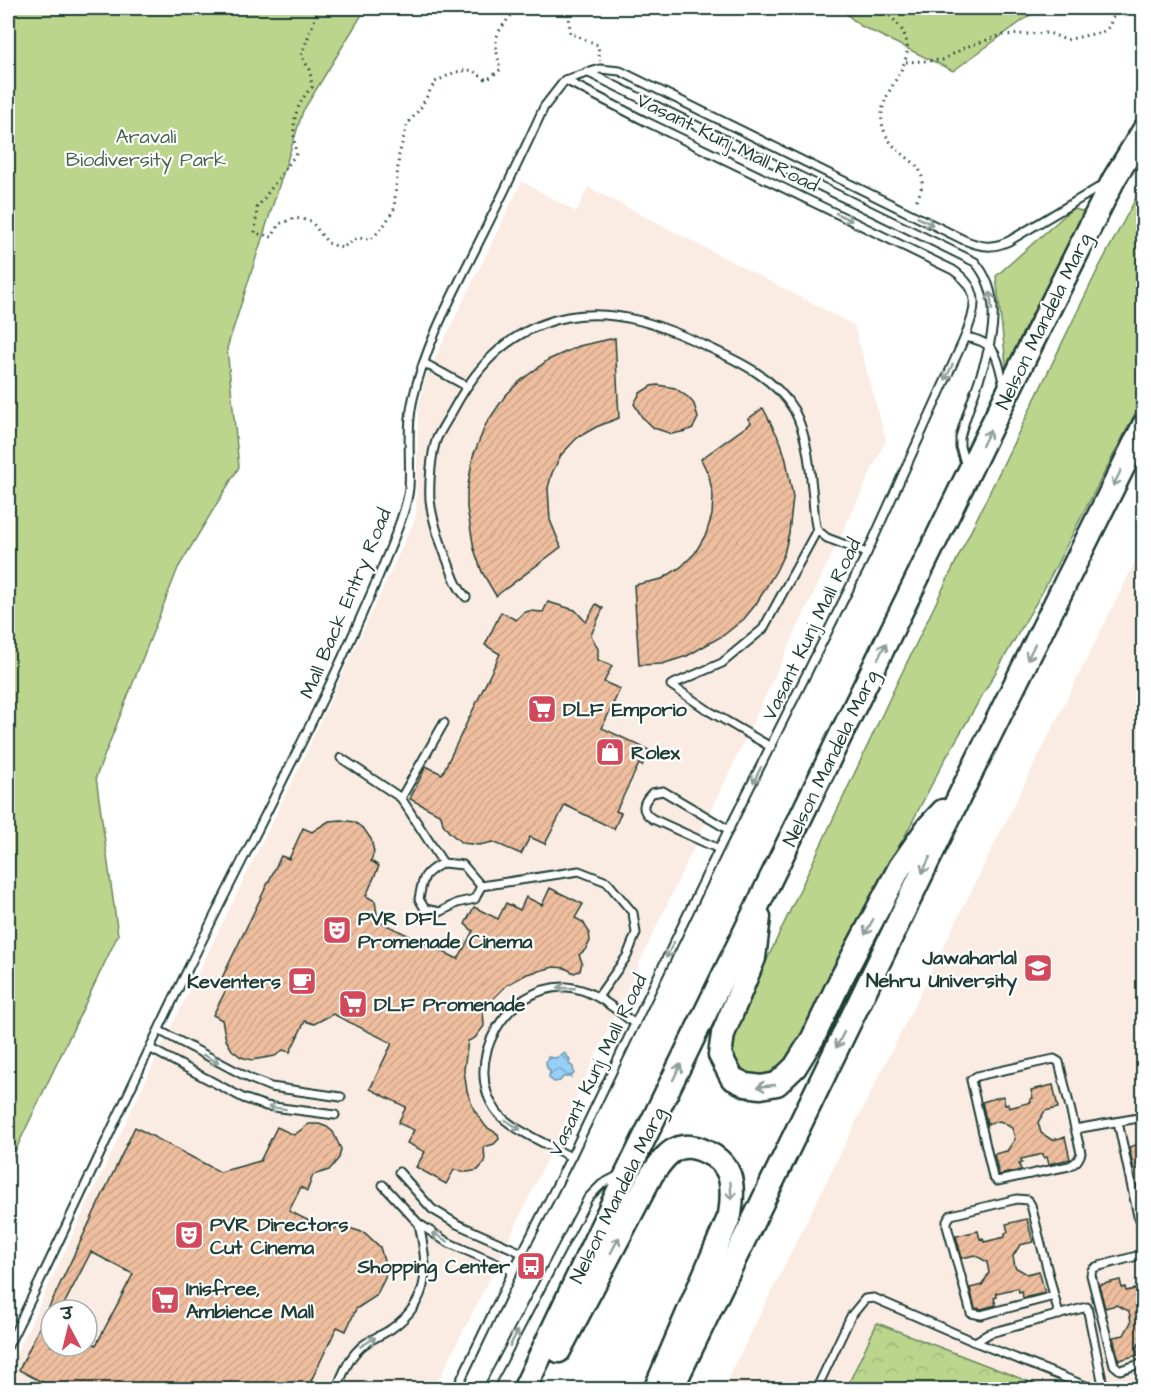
<svg xmlns="http://www.w3.org/2000/svg" width="1151" height="1397" font-family="'Architects Daughter','Playpen Sans Deva',sans-serif">
<style>
.built{fill:#faece2;fill-rule:evenodd}
.green{fill:#bbd58d;stroke:#6d8960;stroke-width:1.5}
.forest{fill:url(#forest-crowns);stroke:#6d8960;stroke-width:1.5}
.water{fill:url(#water-waves);stroke:#6795a8;stroke-width:1.5}
.building{fill:url(#building-hatch);stroke:#1f3d34;stroke-width:1.5;fill-rule:evenodd}
.lines{fill:none;stroke-linecap:round;stroke-linejoin:round}
.service-casing{stroke:#1f3d34;stroke-width:11}
.primary-casing{stroke:#1f3d34;stroke-width:27}
.path{stroke:#1f3d34;stroke-width:3;stroke-dasharray:1.5 4.5;stroke-linecap:butt}
.service{stroke:#fff;stroke-width:7}
.primary{stroke:#fff;stroke-width:22}
.oneway{stroke:#8f9e9a}
.labels{text-anchor:middle;stroke-width:4.5;stroke-linejoin:round;paint-order:stroke}
.park-label{font-size:20px;fill:#46634a;stroke:#fff}
.street-label{font-size:20px;fill:#1f3d34;stroke:#fff}
.poi-label{font-size:20px;font-weight:bold;fill:#1f3d34;stroke:#fff;text-anchor:start}
</style>
<defs>
<pattern id="forest-crowns" width="20" height="18" patternUnits="userSpaceOnUse" patternTransform="scale(1.5)"><rect width="20" height="18" fill="#bbd58d"/><path d="M2 6a3 3 0 1 1 6 0M12 15a3 3 0 1 1 6 0" fill="none" stroke="#a0b87a"/></pattern>
<pattern id="water-waves" width="16" height="10" patternUnits="userSpaceOnUse" patternTransform="scale(1.5)"><rect width="16" height="10" fill="#97cff6"/><path d="M0 5q4-4 8 0t8 0" fill="none" stroke="#7ba9c8"/></pattern>
<pattern id="building-hatch" width="6" height="6" patternUnits="userSpaceOnUse" patternTransform="scale(1.5)"><rect width="6" height="6" fill="#eebe9e"/><path d="M-1 1l2-2M0 6l6-6M5 7l2-2" fill="none" stroke="#cca489"/></pattern>
</defs>
<rect width="100%" height="100%" fill="#fff"/>
<filter id="ink" filterUnits="userSpaceOnUse"><feTurbulence type="fractalNoise" baseFrequency=".0167" numOctaves="2"/><feDisplacementMap in="SourceGraphic" scale="12" xChannelSelector="R" yChannelSelector="G"/><feConvolveMatrix kernelMatrix="1 2 1 2 8 2 1 2 1" color-interpolation-filters="sRGB"/></filter>
<g filter="url(#ink)">
<!-- built -->
<g class="built">
<path d="M522,181l54,31 12,-25 266,138 32,115 -387,821 -65,128 -426,1v-19l153,-323 141,-287 114,-244 2,-106 7,-32zM51,1310h36v36h-36z"/>
<polygon points="1143,546 1143,1389 723,1389"/>
</g>
<!-- green -->
<g class="green">
<polygon points="8,8 366,8 303,111 227,348 239,467 178,568 96,777 118,935 8,1166"/>
<polygon points="839,8 1040,8 953,71 861,26"/>
<path d="M1143,185v213l-100,193 -99,170 -152,291c-3,5 -7,11 -12,15 -16,16 -42,12 -48,-12 -2,-6 0,-16 1,-23l163,-347 202,-416z"/>
<polygon points="1073,208 1086,213 1007,373 996,276"/>
</g>
<!-- forest -->
<polygon class="forest" points="877,1323 1048,1389 846,1389"/>
<!-- water -->
<polygon class="water" points="564,1053 570,1059 569,1064 573,1067 574,1073 571,1077 563,1077 560,1081 554,1082 549,1078 550,1070 547,1068 546,1062 548,1057 556,1058"/>
<!-- building -->
<g class="building">
<polygon points="615,338 619,418 596,427 577,438 561,455 552,473 548,488 550,520 561,547 496,596 482,572 474,549 467,508 467,491 473,456 486,424 505,396 519,382 548,360 579,346"/>
<polygon points="658,385 675,388 689,398 694,404 698,418 693,428 686,431 672,434 654,428 642,417 634,404 640,393 651,386"/>
<polygon points="763,408 781,443 786,460 793,497 789,533 784,554 776,571 756,604 744,619 724,635 687,656 662,664 639,665 634,585 662,579 681,567 695,553 706,534 712,515 713,496 709,476 701,459 751,423 748,419"/>
<polygon points="548,602 575,610 586,622 596,604 603,608 591,635 598,649 598,660 612,666 604,682 620,689 602,728 649,750 642,766 639,764 616,811 621,813 614,829 565,805 545,844 530,837 521,854 493,842 479,845 462,843 449,832 443,824 441,815 410,799 426,766 442,774 500,654 485,645 501,612 516,620 523,613 529,611 543,612"/>
<polygon points="341,820 354,822 364,829 371,839 374,852 371,861 379,866 366,896 375,901 378,921 458,959 473,931 465,924 474,907 498,919 506,903 520,910 526,897 542,905 550,888 583,904 575,918 583,922 589,932 590,941 586,949 579,955 582,962 580,971 574,973 565,968 554,967 527,974 507,985 483,1009 484,1026 475,1038 468,1041 464,1070 467,1091 474,1110 486,1127 498,1134 499,1139 494,1144 484,1147 485,1162 478,1170 468,1172 454,1170 446,1184 416,1167 425,1152 407,1143 414,1130 398,1123 406,1107 370,1089 392,1043 333,1014 314,1024 305,1021 290,1052 283,1050 275,1056 252,1060 241,1057 232,1050 226,1040 222,1020 213,1015 228,986 220,982 281,856 289,859 303,828 312,832 329,821"/>
<polygon points="1053,1085 1058,1108 1045,1111 1038,1122 1041,1133 1052,1140 1065,1137 1070,1159 1049,1164 1047,1157 1044,1158 1043,1154 1021,1159 1022,1163 1019,1164 1021,1170 999,1175 994,1154 1007,1151 1015,1139 1012,1128 1000,1121 987,1124 982,1102 1003,1096 1005,1105 1008,1104 1009,1108 1031,1102 1030,1099 1033,1098 1031,1090"/>
<path d="M309,1124h10l8,3 6,5 8,17 -2,9 -10,12 -16,5 -6,16 -6,-4 -12,24 38,19 19,-3 19,6 15,14 6,21 -1,10 -9,18 -20,13 -10,22 -9,-4 -30,62h-252l-36,-19 116,-243 85,45 40,-11 17,-34 17,8zM91,1252l42,22 -37,71 -9,-5v6h-36v-36h10z"/>
<polygon points="1143,1143 1143,1167 1134,1170 1129,1147"/>
<polygon points="1027,1219 1033,1242 1020,1245 1013,1256 1015,1267 1027,1274 1039,1271 1045,1293 1023,1298 1022,1291 1019,1292 1018,1288 996,1293 997,1297 994,1298 996,1305 981,1309 975,1308 970,1288 982,1285 989,1273 987,1262 975,1255 962,1258 956,1236 978,1231 980,1239 983,1238 984,1242 1005,1237 1005,1233 1008,1232 1006,1224"/>
<polygon points="1120,1280 1122,1288 1125,1287 1126,1291 1143,1287 1143,1341 1138,1343 1139,1346 1136,1347 1138,1355 1119,1360 1113,1337 1124,1335 1131,1322 1129,1311 1116,1305 1105,1308 1099,1285"/>
</g>
<g class="lines">
<!-- service casing -->
<g class="service-casing">
<g id="service">
<path d="M587,72l388,190c43,50 -2,122 -15,176v9l6,19"/>
<path d="M565,80l35,-11 20,2 344,169c17,7 28,9 45,1l94,-56"/>
<path d="M965,337c33,5 32,21 39,49"/>
<polyline points="424,363 466,386"/>
<path d="M466,597c-11,-11 -14,-26 -20,-40 -7,-18 -14,-37 -16,-57 -1,-16 1,-47 7,-62 5,-10 11,-19 16,-28 26,-48 59,-82 115,-93 49,-9 96,9 140,30 32,15 67,31 86,63 14,27 16,59 19,88 1,11 1,22 4,32l10,8 40,15"/>
<polyline points="771,747 709,711 671,685 722,663 763,629 817,530"/>
<polyline points="341,758 401,798 443,863"/>
<polyline points="401,798 444,723"/>
<path d="M719,849l-66,-30c-13,-8 -11,-16 -1,-26l11,-2 66,39"/>
<path d="M443,863l20,2 18,21 -6,13 -18,4 -17,9 -15,-3 -6,-10c4,-22 4,-26 24,-36z"/>
<polyline points="481,886 579,871 607,882 633,913 636,933 627,956 598,997"/>
<polyline points="160,1031 251,1079 271,1087 341,1097"/>
<polyline points="151,1049 243,1098 266,1106 335,1115"/>
<path d="M1054,1059l5,3 22,91c-2,7 -5,10 -12,13l-72,15 -4,-4 -22,-97 6,-4z"/>
<polyline points="1118,1122 1138,1216 1144,1225"/>
<polyline points="1075,1129 1144,1117"/>
<path d="M571,1157c-19,-10 -62,-29 -74,-45 -37,-49 10,-128 70,-125 26,2 48,22 68,37"/>
<polyline points="399,1172 432,1209 457,1224 522,1253"/>
<polyline points="383,1185 419,1224 447,1242 513,1271"/>
<polyline points="1144,1254 1096,1267 1092,1270 1091,1275 1114,1365 1120,1370 1144,1363"/>
<polyline points="1054,1296 981,1315 971,1313 947,1226 947,1221 951,1215 1017,1199 1028,1200 1031,1205 1059,1315"/>
<polyline points="975,1342 990,1333 1087,1307 1104,1390"/>
<path d="M8,1346c62,-124 118,-251 179,-375 69,-141 145,-279 204,-425 7,-18 16,-39 18,-58 2,-30 -3,-59 4,-89 12,-54 41,-107 66,-157 22,-44 44,-89 65,-135l21,-27"/>
<path d="M336,1390c6,-14 12,-31 23,-41 8,-9 22,-13 32,-20 41,-29 37,-61 28,-105"/>
<path d="M456,1390l57,-119 58,-114 148,-308 148,-296 98,-216c11,-29 17,-47 -12,-67l-306,-148 -82,-42"/>
<polyline points="487,1390 588,1198 602,1184 619,1175"/>
<polyline points="816,1390 851,1316 865,1299 874,1298 975,1342 1096,1390"/>
</g>
</g>
<!-- primary casing -->
<g class="primary-casing">
<g id="primary">
<polyline points="759,917 754,958 723,1034 720,1055 732,1078 746,1085 761,1087 777,1084 795,1067 813,1038 840,981 900,867 928,827 943,811"/>
<path d="M559,1351l93,-177c8,-10 15,-22 27,-26 16,-5 40,8 48,22 7,13 5,31 3,45l-75,175"/>
<polyline points="524,1390 618,1192 1030,347 1114,179 1144,130"/>
<polyline points="671,1390 961,793 1144,425"/>
</g>
</g>
<!-- path -->
<g class="path">
<path d="M317,8l-1,8 -15,40 9,14 2,17c-20,21 -20,40 -16,67l-39,54 -2,25 17,4 7,-13 16,-6 16,3 17,22 14,5 15,-10 15,1 13,-15 9,-15 5,-54 8,-30 14,-18 14,-25 20,-10 16,-2 16,10 14,-11c-10,-34 -5,-35 16,-61"/>
<polyline points="557,8 569,15 570,33 598,45 600,61"/>
<path d="M880,8c69,50 -18,79 6,127 14,28 52,26 29,68"/>
<polyline points="906,62 942,60 966,47 1002,35 1049,33 1066,40 1102,32 1109,27 1116,8"/>
</g>
<!-- service -->
<use href="#service" class="service"/>
<!-- primary -->
<use href="#primary" class="primary"/>
</g>
<!-- one-way arrows -->
<defs><path id="oneway-shaft" d="M-6 0H5M1.5-3L5.5 0L1.5 3" fill="none" stroke-width="1.6" stroke-linecap="round" stroke-linejoin="round" transform="scale(1.5)"/></defs>
<g class="oneway">
<use href="#oneway-shaft" transform="translate(844 217) rotate(26)"/>
<use href="#oneway-shaft" transform="translate(925 221) rotate(27)"/>
<use href="#oneway-shaft" transform="translate(991 301) rotate(-96)"/>
<use href="#oneway-shaft" transform="translate(949 372) rotate(115)"/>
<use href="#oneway-shaft" transform="translate(986 438) rotate(-64)"/>
<use href="#oneway-shaft" transform="translate(1117 478) rotate(116)"/>
<use href="#oneway-shaft" transform="translate(882 651) rotate(-64)"/>
<use href="#oneway-shaft" transform="translate(1031 652) rotate(116)"/>
<use href="#oneway-shaft" transform="translate(757 775) rotate(117)"/>
<use href="#oneway-shaft" transform="translate(926 865) rotate(116)"/>
<use href="#oneway-shaft" transform="translate(869 927) rotate(118)"/>
<use href="#oneway-shaft" transform="translate(670 950) rotate(116)"/>
<use href="#oneway-shaft" transform="translate(566 988) rotate(-178)"/>
<use href="#oneway-shaft" transform="translate(840 1040) rotate(116)"/>
<use href="#oneway-shaft" transform="translate(211 1059) rotate(28)"/>
<use href="#oneway-shaft" transform="translate(677 1072) rotate(-64)"/>
<use href="#oneway-shaft" transform="translate(766 1086) rotate(174)"/>
<use href="#oneway-shaft" transform="translate(277 1108) rotate(-173)"/>
<use href="#oneway-shaft" transform="translate(513 1125) rotate(33)"/>
<use href="#oneway-shaft" transform="translate(731 1191) rotate(86)"/>
<use href="#oneway-shaft" transform="translate(440 1237) rotate(-150)"/>
<use href="#oneway-shaft" transform="translate(615 1245) rotate(-62)"/>
<use href="#oneway-shaft" transform="translate(514 1338) rotate(-62)"/>
<use href="#oneway-shaft" transform="translate(368 1342) rotate(-32)"/>
</g>
</g>
<!-- icons -->
<defs>
<g id="supermarket-square" transform="scale(1.5)"><rect x="-9" y="-9" width="18" height="18" rx="4" fill="#d1495b" stroke="#fff"/><path d="M-6-5.5h2.5l.6 2H6L4.5 2H-2.5L-4.4-4H-6ZM-1.5 3.2a1.3 1.3 0 1 0 .1 0ZM3 3.2a1.3 1.3 0 1 0 .1 0Z" fill="#fff"/></g>
<g id="shop-square" transform="scale(1.5)"><rect x="-9" y="-9" width="18" height="18" rx="4" fill="#d1495b" stroke="#fff"/><path d="M-5-2.5h2.3a2.7 3.5 0 0 1 5.4 0H5L5.5 6h-11ZM-1.5-2.5h3a1.5 2.3 0 0 0-3 0Z" fill="#fff"/></g>
<g id="theatre-square" transform="scale(1.5)"><rect x="-9" y="-9" width="18" height="18" rx="4" fill="#d1495b" stroke="#fff"/><path d="M-5-5.5Q0-4 5-5.5V0Q5 5 0 6Q-5 5-5 0ZM-3.3-2.5H-1v1.5H-3.3ZM1-2.5H3.3v1.5H1ZM-2.8 1Q0 5.5 2.8 1Z" fill="#fff"/></g>
<g id="university-square" transform="scale(1.5)"><rect x="-9" y="-9" width="18" height="18" rx="4" fill="#d1495b" stroke="#fff"/><path d="M0-5L7-2L0 1L-7-2ZM-4 1L0 2.5L4 1V4Q0 6-4 4Z" fill="#fff"/></g>
<g id="cafe-square" transform="scale(1.5)"><rect x="-9" y="-9" width="18" height="18" rx="4" fill="#d1495b" stroke="#fff"/><path d="M-5.5-4.5H6V0H3Q3 3.5 0 3.5H-2.5Q-5.5 3.5-5.5 0ZM3-3.2v2h1.7v-2ZM-6 4.5H4V6H-6Z" fill="#fff"/></g>
<g id="bus-square" transform="scale(1.5)"><rect x="-9" y="-9" width="18" height="18" rx="4" fill="#d1495b" stroke="#fff"/><path d="M-5-6H5V4H4V6H2V4H-2V6H-4V4H-5ZM-3.5-4V0h7V-4ZM-3.5 1.2v1.5H-2V1.2ZM2 1.2v1.5H3.5V1.2Z" fill="#fff"/></g>
</defs>
<g fill-rule="evenodd">
<use href="#supermarket-square" x="542" y="709"/>
<use href="#shop-square" x="610" y="752"/>
<use href="#theatre-square" x="337" y="930"/>
<use href="#university-square" x="1038" y="968"/>
<use href="#cafe-square" x="302" y="981"/>
<use href="#supermarket-square" x="353" y="1004"/>
<use href="#theatre-square" x="189" y="1235"/>
<use href="#bus-square" x="531" y="1266"/>
<use href="#supermarket-square" x="165" y="1300"/>
</g>
<g class="labels">
<!-- park labels -->
<g class="park-label">
<text x="146" y="143">Aravali<tspan x="146" dy="23">Biodiversity Park</tspan></text>
</g>
<!-- street labels -->
<g class="street-label">
<text transform="translate(728 142) rotate(26)" y="7">Vasant Kunj Mall Road</text>
<text transform="translate(1043 321) rotate(-64)" y="7">Nelson Mandela Marg</text>
<text transform="translate(345 603) rotate(-67)" y="7">Mall Back Entry Road</text>
<text transform="translate(811 629) rotate(-64)" y="7">Vasant Kunj Mall Road</text>
<text transform="translate(830 758) rotate(-64)" y="7">Nelson Mandela Marg</text>
<text transform="translate(597 1065) rotate(-64)" y="7">Vasant Kunj Mall Road</text>
<text transform="translate(617 1195) rotate(-64)" y="7">Nelson Mandela Marg</text>
</g>
<!-- poi labels -->
<g class="poi-label">
<text x="563" y="716">DLF Emporio</text>
<text x="631" y="759">Rolex</text>
<text x="358" y="925">PVR DFL<tspan x="358" dy="23">Promenade Cinema</tspan></text>
<text x="1017" y="964" text-anchor="end">Jawaharlal<tspan x="1017" dy="23">Nehru University</tspan></text>
<text x="281" y="988" text-anchor="end">Keventers</text>
<text x="374" y="1011">DLF Promenade</text>
<text x="210" y="1231">PVR Directors<tspan x="210" dy="23">Cut Cinema</tspan></text>
<text x="510" y="1273" text-anchor="end">Shopping Center</text>
<text x="186" y="1295">Inisfree,<tspan x="186" dy="23">Ambience Mall</tspan></text>
</g>
</g>
<!-- margin -->
<rect width="1151" height="1397" fill="none" stroke="#fff" stroke-width="30"/>
<rect x="15" y="15" width="1121" height="1367" fill="none" stroke="#1f3d34" stroke-width="2" filter="url(#ink)"/>
<!-- north arrow -->
<g transform="translate(69 1328) rotate(353)"><circle r="28" fill="#ffffff" stroke="#a5b1ae" stroke-width="1.5"/>
<path d="M0-4.5L10 22L0 15L-10 22Z" fill="#d1495b"/>
<text y="-9" font-size="16" font-weight="bold" text-anchor="middle" fill="#1f3d34">उ</text>
</g>
</svg>
